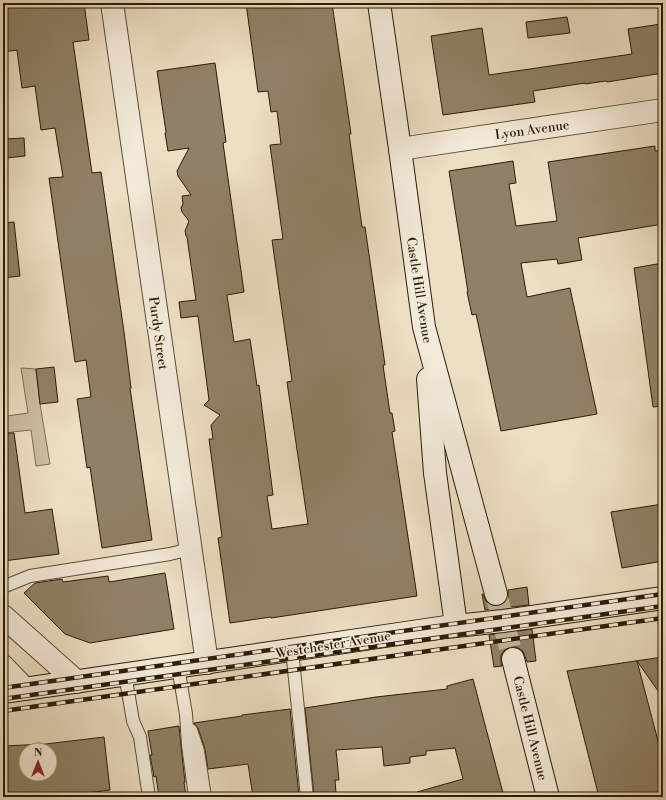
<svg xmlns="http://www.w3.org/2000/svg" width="666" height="800" font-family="'Libre Bodoni',serif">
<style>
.green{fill:#cbbea4;stroke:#7b6d54}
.building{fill:#8f8168;stroke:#2b1c05;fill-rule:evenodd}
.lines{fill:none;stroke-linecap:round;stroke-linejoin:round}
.secondary-tunnel{stroke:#c5b89e;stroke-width:22;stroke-dasharray:22 11;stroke-linecap:butt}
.service-casing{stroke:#5b4d35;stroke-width:14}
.minor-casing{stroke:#5b4d35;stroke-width:24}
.tertiary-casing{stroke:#5b4d35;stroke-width:24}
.secondary-casing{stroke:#2b1c05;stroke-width:24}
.service{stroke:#f3ead9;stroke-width:12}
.minor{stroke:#f3ead9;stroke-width:22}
.tertiary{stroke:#f3ead9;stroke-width:22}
.secondary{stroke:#f3ead9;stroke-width:22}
.rail-casing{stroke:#2b1c05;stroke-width:4.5}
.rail{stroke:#f3ead9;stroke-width:3;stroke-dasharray:9;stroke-linecap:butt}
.labels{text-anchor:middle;stroke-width:3.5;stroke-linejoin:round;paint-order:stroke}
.street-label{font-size:13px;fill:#2b1c05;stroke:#f3ead9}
</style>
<rect width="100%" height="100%" fill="#ecdfc4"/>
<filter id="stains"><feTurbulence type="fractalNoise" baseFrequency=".005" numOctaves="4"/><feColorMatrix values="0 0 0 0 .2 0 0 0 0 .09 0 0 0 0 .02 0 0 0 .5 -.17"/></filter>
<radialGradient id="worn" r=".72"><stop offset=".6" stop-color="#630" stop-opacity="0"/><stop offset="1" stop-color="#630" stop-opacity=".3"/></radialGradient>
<!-- green -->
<polygon class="green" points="21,368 36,369 40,404 50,464 36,466 31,430 3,433 3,419 7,418 7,416 28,413"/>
<!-- building -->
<g class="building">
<polygon points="3,3 84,3 89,40 73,42 92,173 101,172 124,332 131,388 130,388 152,540 102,548 90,467 87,468 77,399 91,397 86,360 75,362 49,178 63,177 55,128 41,130 35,86 22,88 17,50 3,52"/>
<polygon points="246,3 332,3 351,134 349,134 362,227 365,227 385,365 383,365 390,413 392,413 395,431 392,432 417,596 271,618 271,617 230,623 218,538 222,537 209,439 213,439 211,425 220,415 204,405 209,400 198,316 181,318 179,302 196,300 187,237 186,236 185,231 189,221 182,212 181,208 183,204 182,196 191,195 178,176 177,171 189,148 168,151 165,133 166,132 157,71 215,63 226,142 223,143 244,292 227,295 234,342 250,339 257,386 259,385 273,495 267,496 272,529 308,524 287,382 292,381 272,240 283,239 270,145 281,144 277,111 271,112 268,91 258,92"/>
<polygon points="567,17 570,33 528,38 526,22"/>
<polygon points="661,24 662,28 663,28 663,73 607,82 606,81 585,84 585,83 533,91 535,102 443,115 431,36 482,28 489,75 632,54 628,29"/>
<polygon points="24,138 25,156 6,158 5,139"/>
<polygon points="655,146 655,151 663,150 663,224 578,238 582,260 558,264 557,259 521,263 527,297 570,288 597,414 501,431 476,314 472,315 467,292 468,292 449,171 513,161 516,183 509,184 516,226 557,221 548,162"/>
<polygon points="14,222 20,276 3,278 3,223"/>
<polygon points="663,263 663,406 653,407 634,268"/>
<polygon points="54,367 58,402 40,404 36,369"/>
<polygon points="3,433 14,433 25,513 52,509 59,554 3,561"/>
<polygon points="663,504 663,561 622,568 611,512"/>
<polygon points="165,573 174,629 90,643 65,634 24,593 35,583 62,579 63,582 108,576 109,582"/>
<polygon points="527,587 529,605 485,610 482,594 483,594 487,603 493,606 499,606 505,603 508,598 508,590"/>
<polygon points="532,629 536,661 527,662 525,656 522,650 516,647 510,647 505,650 501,655 501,662 502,666 494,667 489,635"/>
<polygon points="663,657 663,698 637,661 663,760 663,776 660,776 663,797 599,797 567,671"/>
<polygon points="473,679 504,797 418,797 417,792 463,779 455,748 426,751 426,755 410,757 410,763 384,766 382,747 336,750 339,780 335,780 336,793 314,795 305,708 376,697 447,689 447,686"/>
<polygon points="290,709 299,796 297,796 298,797 253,797 248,764 208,769 205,749 198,728 194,723 242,716 242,715"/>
<polygon points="179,726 181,746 185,782 184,782 186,797 159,797 156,776 154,777 150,755 152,755 148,731"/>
<path d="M104,737l6,53 -53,7h-54v-51l43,-2zM26,750h24v24h-24z"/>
</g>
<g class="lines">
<!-- secondary-tunnel -->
<polyline class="secondary-tunnel" points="496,594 513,659"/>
<!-- service casing -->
<g class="service-casing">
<g id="service">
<polyline points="3,587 30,576 170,554 190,549"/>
<polyline points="292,650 307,797"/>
<polyline points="178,667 186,714 188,745 195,797"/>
<polyline points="125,674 133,721 140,737 149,797"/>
<polyline points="191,730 198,751 205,797"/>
</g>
</g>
<!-- minor casing -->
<g class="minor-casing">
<g id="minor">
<polyline points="112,3 207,663"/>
<polyline points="400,149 663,110"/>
</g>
</g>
<!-- tertiary casing -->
<g class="tertiary-casing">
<g id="tertiary">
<polyline points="3,616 77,682"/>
<polyline points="3,666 25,689"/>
</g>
</g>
<!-- secondary casing -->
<g class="secondary-casing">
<g id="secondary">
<polyline points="379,3 400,149 424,327 496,594"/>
<polyline points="428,379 435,473 456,625"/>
<polyline points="513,659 548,797"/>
<polyline points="3,692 80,681 446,627 503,621 663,598"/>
</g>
</g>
<!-- service -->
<use href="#service" class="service"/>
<!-- minor -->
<use href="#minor" class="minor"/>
<!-- tertiary -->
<use href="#tertiary" class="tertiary"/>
<!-- secondary -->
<use href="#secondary" class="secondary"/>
<!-- rail casing -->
<g class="rail-casing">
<g id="rail">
<polyline points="3,688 663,594"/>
<polyline points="3,699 663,606"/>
<polyline points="3,711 663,618"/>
</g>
</g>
<!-- rail -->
<use href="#rail" class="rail"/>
</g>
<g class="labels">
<!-- street labels -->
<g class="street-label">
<text transform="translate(532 129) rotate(-8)" y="5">Lyon Avenue</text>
<text transform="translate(420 290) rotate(81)" y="5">Castle Hill Avenue</text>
<text transform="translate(159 333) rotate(82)" y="5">Purdy Street</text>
<text transform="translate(333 644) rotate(-9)" y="5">Westchester Avenue</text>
<text transform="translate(531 728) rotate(76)" y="5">Castle Hill Avenue</text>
</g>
</g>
<!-- margin -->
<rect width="666" height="800" fill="none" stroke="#ecdfc4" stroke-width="16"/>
<rect x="4" y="4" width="658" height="792" fill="none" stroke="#2b1c05" stroke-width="2"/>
<rect x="8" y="8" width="650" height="784" fill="none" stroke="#2b1c05"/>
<!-- north arrow -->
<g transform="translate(38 762)"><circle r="19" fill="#f3ead9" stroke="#a39884"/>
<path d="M0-3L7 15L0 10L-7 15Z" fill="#8f2418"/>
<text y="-6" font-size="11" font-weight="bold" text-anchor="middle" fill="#2b1c05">N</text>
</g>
<rect width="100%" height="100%" filter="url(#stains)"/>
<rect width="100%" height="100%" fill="url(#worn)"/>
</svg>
